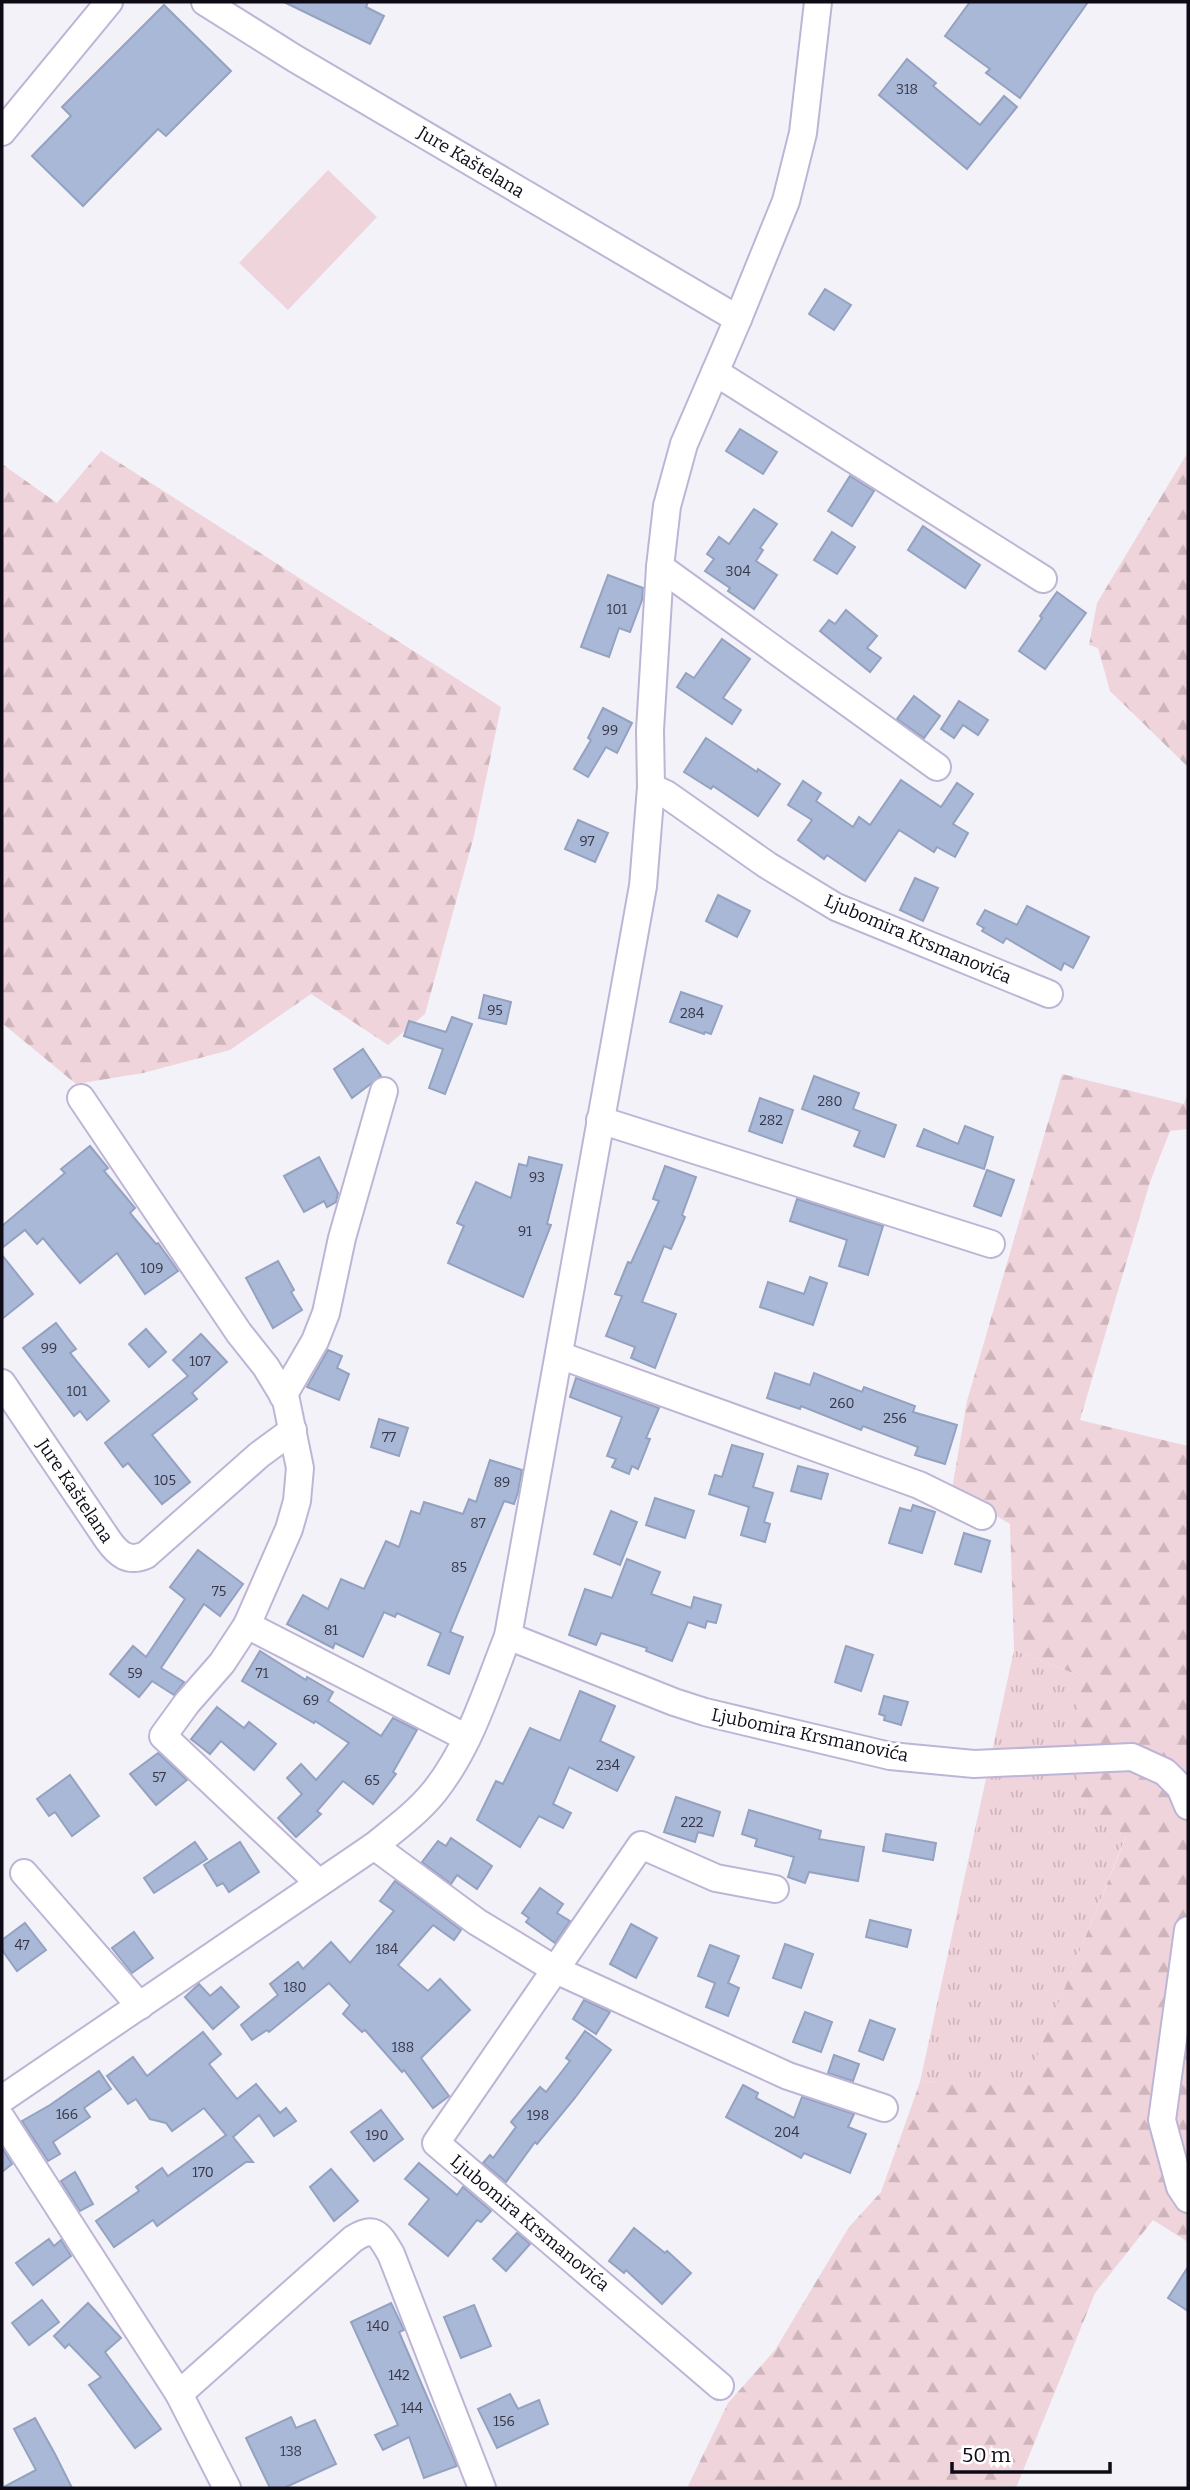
<svg xmlns="http://www.w3.org/2000/svg" width="1190" height="2490" font-family="Bitter,serif">
<style>
.grass{fill:url(#grass-tufts)}
.forest{fill:url(#forest-firs)}
.park{fill:#f0d4db}
.building{fill:#aab8d8;stroke:#94a2c1;stroke-width:2}
.lines{fill:none;stroke-linecap:round;stroke-linejoin:round}
.minor-casing{stroke:#beb5d6;stroke-width:30}
.minor{stroke:#fff;stroke-width:26}
.labels{text-anchor:middle;stroke-width:6;stroke-linejoin:round;paint-order:stroke}
.number-label{font-size:14px;fill:#363646}
.street-label{font-size:18px;fill:#0f0b16;stroke:#fff}
</style>
<defs>
<pattern id="grass-tufts" width="24" height="20" patternUnits="userSpaceOnUse" patternTransform="scale(1.75)"><rect width="24" height="20" fill="#f0d4db"/><path d="M3 7l-1-3M5 7V3M7 7l1-3M15 17l-1-3M17 17v-4M19 17l1-3" fill="none" stroke="#cdb5bb"/></pattern>
<pattern id="forest-firs" width="22" height="20" patternUnits="userSpaceOnUse" patternTransform="scale(1.75)"><rect width="22" height="20" fill="#f0d4db"/><path d="M5 1l3.5 6h-7zM16 11l3.5 6h-7z" fill="#cdb5bb"/></pattern>
</defs>
<rect width="100%" height="100%" fill="#f4f2f9"/>
<!-- grass -->
<polygon class="grass" points="1014,1650 1078,1675 1078,1796 1126,1836 1025,2087 920,2082"/>
<!-- forest -->
<g class="forest">
<polygon points="101,451 501,707 474,836 425,1014 388,1045 311,994 230,1050 143,1073 76,1084 2,1023 2,464 57,503"/>
<polygon points="1188,452 1188,767 1110,691 1098,648 1089,645 1097,603"/>
<polygon points="1062,1074 1184,1104 1188,1092 1188,1129 1170,1131 1150,1182 1080,1420 1188,1446 1188,2242 1153,2220 1095,2293 1016,2488 687,2488 728,2403 775,2350 849,2227 881,2192 920,2082 1025,2086 1126,1837 1078,1796 1078,1675 1014,1650 1010,1524 952,1489 967,1401"/>
</g>
<!-- park -->
<polygon class="park" points="328,170 377,217 288,310 239,263"/>
<!-- building -->
<g class="building">
<polygon points="284,2 368,2 366,7 384,16 370,44"/>
<polygon points="970,2 1088,2 1020,98 986,73 990,69 945,36"/>
<polygon points="164,5 231,71 166,136 158,129 83,206 32,156 71,116 62,107"/>
<polygon points="907,59 936,83 933,86 980,125 1004,96 1017,107 967,169 879,95"/>
<polygon points="825,289 851,305 834,330 809,314"/>
<polygon points="740,429 777,452 763,474 726,451"/>
<polygon points="850,476 874,491 852,526 828,511"/>
<polygon points="754,509 777,524 760,548 763,550 756,561 777,575 754,609 728,591 730,588 705,571 714,559 707,554 719,537 729,544"/>
<polygon points="923,526 980,565 965,588 908,550"/>
<polygon points="832,532 855,547 837,574 814,560"/>
<polygon points="608,575 643,588 642,600 630,632 619,628 609,657 581,647"/>
<polygon points="1057,592 1086,613 1045,669 1019,651 1042,618 1040,616"/>
<polygon points="846,610 877,636 867,648 881,658 870,672 820,631 829,620 835,624"/>
<polygon points="722,639 750,659 723,698 741,710 732,724 677,687 686,673 694,678"/>
<polygon points="914,696 940,716 924,738 897,719"/>
<polygon points="959,701 988,720 978,735 963,725 954,738 941,729"/>
<polygon points="603,708 632,723 617,753 606,747 588,777 574,769 591,740 588,738"/>
<polygon points="706,738 757,772 758,769 780,784 758,816 713,786 711,789 684,772"/>
<polygon points="901,780 941,807 957,783 973,794 953,824 968,833 955,857 937,847 934,852 899,830 865,881 827,855 824,859 798,840 812,820 788,805 803,781 821,793 816,801 853,827 859,817 870,825"/>
<polygon points="578,820 608,833 595,862 565,849"/>
<polygon points="915,878 938,888 923,921 900,910"/>
<polygon points="718,895 750,911 737,937 706,921"/>
<polygon points="1027,906 1089,937 1073,968 1064,963 1061,970 1006,938 1003,943 982,931 984,928 977,924 985,910 1017,925"/>
<polygon points="681,992 722,1006 711,1034 705,1032 704,1034 670,1022"/>
<polygon points="484,995 511,1002 506,1024 479,1018"/>
<polygon points="452,1017 472,1024 445,1094 429,1088 443,1049 404,1036 409,1021 446,1032"/>
<polygon points="363,1049 381,1076 352,1098 334,1069"/>
<polygon points="814,1076 859,1093 853,1109 896,1125 884,1157 854,1146 860,1131 802,1109"/>
<polygon points="760,1098 793,1110 782,1143 749,1131"/>
<polygon points="965,1126 993,1137 984,1169 917,1146 924,1129 958,1144"/>
<polygon points="90,1146 108,1168 104,1171 135,1208 130,1213 156,1244 158,1243 178,1271 145,1294 117,1253 80,1283 43,1238 37,1244 25,1230 2,1248 2,1226 65,1173 61,1169"/>
<polygon points="319,1157 338,1193 336,1202 327,1207 324,1201 304,1212 284,1176"/>
<polygon points="529,1157 562,1165 547,1224 551,1225 523,1297 448,1263 464,1226 457,1223 476,1182 511,1198 519,1164 527,1166"/>
<polygon points="665,1166 696,1177 682,1215 685,1217 671,1249 664,1246 642,1302 676,1314 655,1368 631,1358 635,1347 606,1336 622,1296 615,1294 628,1262 631,1263 659,1201 653,1199"/>
<polygon points="987,1170 1014,1180 1001,1216 974,1206"/>
<polygon points="797,1199 883,1226 868,1275 839,1266 847,1240 790,1221"/>
<polygon points="2,1255 33,1294 2,1319"/>
<polygon points="278,1261 294,1290 291,1292 302,1310 273,1328 246,1278"/>
<polygon points="810,1277 827,1283 813,1325 760,1307 768,1282 804,1294"/>
<polygon points="56,1323 76,1349 70,1353 109,1401 87,1420 80,1411 74,1416 23,1348"/>
<polygon points="146,1329 166,1352 149,1367 129,1344"/>
<polygon points="201,1334 227,1362 192,1393 197,1399 152,1435 190,1482 162,1504 128,1463 123,1467 105,1443 188,1376 173,1360"/>
<polygon points="328,1350 342,1356 337,1368 349,1374 339,1400 307,1387"/>
<polygon points="775,1373 810,1385 814,1373 862,1392 864,1387 915,1406 913,1412 957,1425 945,1464 915,1455 918,1447 863,1426 861,1430 801,1406 800,1409 767,1398"/>
<polygon points="576,1378 659,1408 646,1438 650,1439 638,1469 632,1466 629,1474 612,1467 616,1459 607,1456 622,1417 570,1397"/>
<polygon points="379,1419 408,1428 399,1456 371,1447"/>
<polygon points="732,1445 763,1454 753,1487 773,1493 764,1522 770,1524 765,1542 741,1535 749,1507 709,1494 715,1475 722,1477"/>
<polygon points="490,1460 522,1470 518,1492 514,1504 504,1501 450,1632 463,1637 449,1674 428,1665 441,1633 397,1613 395,1617 384,1612 363,1657 335,1643 333,1648 287,1624 303,1595 328,1609 341,1579 364,1589 386,1541 399,1547 411,1511 420,1514 424,1502 463,1514 469,1499 476,1502"/>
<polygon points="798,1466 828,1474 821,1499 791,1491"/>
<polygon points="655,1498 694,1511 685,1538 646,1525"/>
<polygon points="913,1505 935,1512 922,1553 889,1543 900,1508 911,1511"/>
<polygon points="611,1511 637,1522 620,1565 594,1554"/>
<polygon points="964,1533 990,1541 981,1572 955,1564"/>
<polygon points="198,1550 243,1584 220,1616 204,1604 161,1668 184,1682 174,1695 152,1681 139,1697 110,1674 133,1646 146,1657 185,1599 170,1587"/>
<polygon points="627,1559 660,1572 651,1594 691,1608 694,1597 721,1605 716,1623 707,1621 705,1628 688,1622 672,1661 646,1651 647,1648 601,1633 596,1645 569,1635 585,1589 612,1598"/>
<polygon points="846,1646 873,1655 861,1691 835,1682"/>
<polygon points="260,1651 306,1680 307,1677 333,1692 328,1701 381,1736 393,1718 417,1730 393,1772 396,1774 373,1804 343,1781 317,1811 321,1814 296,1837 278,1818 302,1794 287,1778 301,1764 316,1780 349,1743 315,1721 314,1723 242,1681"/>
<polygon points="580,1691 615,1706 600,1741 634,1757 617,1791 569,1767 553,1804 571,1813 563,1828 539,1816 520,1847 477,1820 496,1781 503,1784 530,1728 560,1741"/>
<polygon points="884,1696 908,1702 901,1725 884,1720 885,1716 879,1714"/>
<polygon points="217,1707 244,1728 249,1722 276,1744 254,1770 221,1741 210,1754 191,1739"/>
<polygon points="158,1753 187,1780 156,1805 130,1774"/>
<polygon points="70,1775 99,1816 72,1836 55,1812 49,1816 37,1799"/>
<polygon points="676,1797 720,1812 713,1836 698,1832 695,1842 664,1832"/>
<polygon points="749,1810 821,1831 819,1839 864,1847 858,1881 809,1872 805,1883 788,1877 794,1857 755,1846 757,1839 742,1834"/>
<polygon points="886,1834 936,1843 933,1860 883,1851"/>
<polygon points="451,1838 492,1866 477,1889 457,1875 451,1884 422,1862 438,1841 446,1846"/>
<polygon points="195,1842 207,1859 154,1893 144,1878"/>
<polygon points="240,1842 259,1872 229,1892 223,1883 217,1886 204,1865"/>
<polygon points="395,1881 461,1930 454,1940 433,1925 398,1965 428,1991 440,1979 470,2010 421,2058 449,2096 433,2108 404,2070 402,2072 365,2030 362,2032 343,2014 350,2005 329,1983 269,2032 267,2030 252,2040 241,2025 278,1995 270,1984 298,1962 303,1969 331,1942 350,1963 394,1911 380,1901"/>
<polygon points="540,1888 563,1904 557,1913 570,1921 555,1943 526,1922 529,1918 522,1913"/>
<polygon points="870,1920 911,1930 907,1947 866,1937"/>
<polygon points="25,1923 46,1950 17,1971 2,1950 2,1940"/>
<polygon points="631,1924 657,1938 636,1978 610,1964"/>
<polygon points="134,1932 153,1958 132,1973 112,1948"/>
<polygon points="785,1944 813,1954 801,1988 773,1978"/>
<polygon points="710,1945 739,1956 728,1983 739,1988 728,2016 706,2007 715,1983 698,1976"/>
<polygon points="199,1984 210,1996 221,1987 239,2007 213,2029 185,1997"/>
<polygon points="584,2000 610,2012 596,2034 573,2019"/>
<polygon points="805,2012 832,2022 821,2052 793,2042"/>
<polygon points="870,2020 895,2029 883,2060 859,2051"/>
<polygon points="585,2031 611,2050 574,2099 537,2144 535,2142 506,2182 483,2163 490,2155 493,2158 516,2127 511,2122 540,2087 546,2092 570,2061 566,2058"/>
<polygon points="203,2032 221,2054 209,2064 237,2099 256,2084 280,2113 286,2108 296,2121 274,2136 259,2115 233,2137 253,2162 246,2162 157,2226 153,2220 114,2247 96,2221 139,2191 136,2187 162,2168 168,2176 226,2135 204,2108 172,2131 166,2123 150,2119 136,2099 128,2104 107,2076 133,2057 147,2076"/>
<polygon points="834,2055 859,2064 853,2081 828,2073"/>
<polygon points="99,2071 111,2089 84,2108 90,2117 53,2142 60,2154 48,2161 22,2121 50,2105"/>
<polygon points="743,2085 758,2093 756,2098 794,2118 802,2097 854,2114 848,2127 866,2134 850,2173 804,2153 801,2158 726,2117"/>
<polygon points="381,2110 403,2139 374,2161 351,2132"/>
<polygon points="2,2148 12,2164 2,2172"/>
<polygon points="419,2163 457,2195 463,2187 491,2211 481,2222 477,2220 448,2256 409,2224 429,2199 405,2179"/>
<polygon points="331,2169 358,2201 334,2221 310,2187"/>
<polygon points="75,2172 93,2204 80,2211 61,2181"/>
<polygon points="634,2228 665,2253 667,2251 691,2273 662,2304 626,2270 624,2273 609,2261"/>
<polygon points="517,2233 530,2244 506,2271 493,2259"/>
<polygon points="49,2239 54,2246 61,2240 71,2256 33,2285 16,2263"/>
<polygon points="1188,2267 1188,2311 1168,2298"/>
<polygon points="42,2300 59,2322 29,2345 12,2323"/>
<polygon points="88,2303 121,2338 105,2352 161,2429 135,2448 89,2385 101,2377 69,2344 65,2348 54,2336"/>
<polygon points="391,2303 404,2330 399,2332 457,2466 424,2478 409,2437 383,2450 375,2435 398,2425 351,2322"/>
<polygon points="474,2305 491,2346 461,2358 444,2317"/>
<polygon points="510,2394 518,2409 539,2400 548,2424 497,2448 478,2409"/>
<polygon points="291,2417 296,2428 315,2420 336,2464 284,2488 270,2488 246,2438"/>
<polygon points="35,2418 55,2454 72,2488 2,2488 36,2470 14,2429"/>
</g>
<g class="lines">
<!-- minor casing -->
<g class="minor-casing">
<g id="minor">
<polyline points="205,2 294,58 738,319"/>
<polyline points="2,132 109,2"/>
<polyline points="715,372 1043,579"/>
<polyline points="660,567 937,767"/>
<polyline points="651,787 666,794 767,865 836,907 1049,994"/>
<polyline points="81,1098 239,1333 266,1367 286,1400 300,1468 297,1501 289,1529 247,1625 467,1738"/>
<polyline points="600,1120 991,1244"/>
<polyline points="559,1355 919,1485 982,1516"/>
<path d="M2,1383l106,157c10,14 20,23 38,15l113,-100 34,-25"/>
<polyline points="283,1396 315,1341 326,1313 342,1238 384,1091"/>
<polyline points="247,1625 222,1663 187,1703 163,1736 319,1883"/>
<polyline points="508,1636 674,1702 705,1712 890,1756 974,1764 1132,1757 1165,1772 1180,1787 1188,1806"/>
<polyline points="374,1846 477,1922 556,1970 788,2076 884,2108"/>
<polyline points="24,1873 140,2006"/>
<polyline points="1188,1930 1162,2120 1180,2187 1188,2199"/>
<path d="M2,2099l372,-253c21,-17 43,-33 60,-54 36,-45 53,-103 74,-156l135,-750 8,-99 -1,-57 10,-163 7,-61 17,-62 54,-125 48,-118 17,-68 15,-131"/>
<polyline points="2,2119 179,2394 227,2488"/>
<polyline points="720,2386 436,2143 641,1845 716,1878 775,1889"/>
<path d="M179,2394l174,-155c22,-14 26,-5 38,15l91,234"/>
</g>
</g>
<!-- minor -->
<use href="#minor" class="minor"/>
</g>
<g class="labels">
<!-- number labels -->
<g class="number-label">
<text x="907" y="94">318</text>
<text x="738" y="576">304</text>
<text x="617" y="614">101</text>
<text x="610" y="735">99</text>
<text x="587" y="846">97</text>
<text x="495" y="1015">95</text>
<text x="692" y="1018">284</text>
<text x="830" y="1106">280</text>
<text x="771" y="1125">282</text>
<text x="537" y="1182">93</text>
<text x="525" y="1236">91</text>
<text x="152" y="1273">109</text>
<text x="49" y="1353">99</text>
<text x="200" y="1366">107</text>
<text x="77" y="1396">101</text>
<text x="842" y="1408">260</text>
<text x="895" y="1423">256</text>
<text x="389" y="1442">77</text>
<text x="165" y="1485">105</text>
<text x="502" y="1487">89</text>
<text x="478" y="1528">87</text>
<text x="459" y="1572">85</text>
<text x="219" y="1596">75</text>
<text x="331" y="1635">81</text>
<text x="135" y="1678">59</text>
<text x="262" y="1678">71</text>
<text x="311" y="1705">69</text>
<text x="608" y="1770">234</text>
<text x="159" y="1782">57</text>
<text x="372" y="1785">65</text>
<text x="692" y="1827">222</text>
<text x="22" y="1950">47</text>
<text x="387" y="1954">184</text>
<text x="295" y="1992">180</text>
<text x="403" y="2052">188</text>
<text x="67" y="2119">166</text>
<text x="538" y="2120">198</text>
<text x="787" y="2137">204</text>
<text x="377" y="2140">190</text>
<text x="203" y="2177">170</text>
<text x="378" y="2331">140</text>
<text x="399" y="2380">142</text>
<text x="412" y="2413">144</text>
<text x="504" y="2426">156</text>
<text x="291" y="2456">138</text>
</g>
<!-- street labels -->
<g class="street-label">
<text transform="translate(471 162) rotate(31)" y="6">Jure Kaštelana</text>
<text transform="translate(918 939) rotate(23)" y="6">Ljubomira Krsmanovića</text>
<text transform="translate(75 1491) rotate(56)" y="6">Jure Kaštelana</text>
<text transform="translate(810 1735) rotate(12)" y="6">Ljubomira Krsmanovića</text>
<text transform="translate(530 2223) rotate(40)" y="6">Ljubomira Krsmanovića</text>
</g>
</g>
<!-- border -->
<rect width="1190" height="2490" fill="none" stroke="#0f0b16" stroke-width="7"/>
<!-- scale -->
<path d="M952 2462v10h158v-10" fill="none" stroke="#0f0b16" stroke-width="3.5"/>
<text x="962" y="2462" font-size="21" fill="#0f0b16" stroke="#ffffff" stroke-width="5" paint-order="stroke">50 m</text>
</svg>
